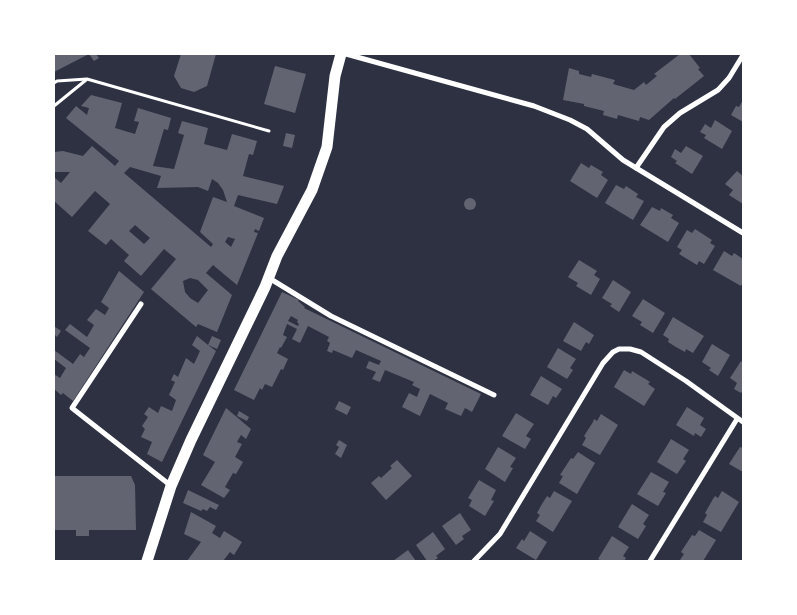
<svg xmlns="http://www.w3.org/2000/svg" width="797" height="615" font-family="Jost,sans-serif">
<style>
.building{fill:#626471;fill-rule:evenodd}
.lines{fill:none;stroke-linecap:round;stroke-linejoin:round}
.service{stroke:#fff;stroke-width:3}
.minor{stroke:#fff;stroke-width:5}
.primary{stroke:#fff;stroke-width:11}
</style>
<rect width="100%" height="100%" fill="#2d3142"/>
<!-- building -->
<g class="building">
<polygon points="54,54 89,54 54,72"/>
<polygon points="89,54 96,54 99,58 94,61"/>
<polygon points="181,54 216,54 207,86 194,92 181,88 174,76"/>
<polygon points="680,54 689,54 700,68 698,69 704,76 675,99 674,98 649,120 640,117 639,121 618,115 617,119 603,115 604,111 584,106 584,104 563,100 569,68 579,71 579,74 591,77 592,74 615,80 613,84 634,90 644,82 646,85 657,76 654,74"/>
<polygon points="275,66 306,74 295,113 264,104"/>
<path d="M91,95l31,8 -7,25 20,6 4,-12 -5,-1 4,-13 33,10 -3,12 -4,-1 -11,37 21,3 10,-34 -6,-2 4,-12 26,7 -4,16 23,6 5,-16 25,7 -4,14 -4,-1 -6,22 41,10 -7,18 -39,-9 -4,11 30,12 -5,13 -4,-2 -1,3 4,1 -21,52 -24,-20 -7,8 26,22 -15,37 -19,-8 -2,3 -45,-38 25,-30 -12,-10 -23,27 -17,-15 5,-6 -18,-16 -5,6 -18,-14 22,-27 -15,-13 -23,26 -18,-16v-24l7,6 9,-11h-16v-20l9,-1 20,5 9,-10 23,20 4,-5 -53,-43 10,-12 11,9 2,-7 -8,-2zM130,167l31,9 -4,12 41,-1 10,4 4,-12 6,4 5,7 4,12 -14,-5 -13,35 13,12 -2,3 -87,-74zM135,225l15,13 -6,6 -15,-13zM228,237l7,2 -4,8 -6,-5zM190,278l8,2 10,10 -10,13 -8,-5 -5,-6 -2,-11z"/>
<polygon points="743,100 743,122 731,115 736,106 739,107"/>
<polygon points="715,120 732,131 722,149 704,138 706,135 700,132 705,124 711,128"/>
<polygon points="286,133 295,135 292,148 283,146"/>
<polygon points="686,146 703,156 692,174 675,163 677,161 671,157 675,149 681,153"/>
<polygon points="581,163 589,168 591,165 603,172 601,175 608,180 597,198 570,181"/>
<polygon points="737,171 743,176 743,204 729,195 733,190 725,184"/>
<polygon points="616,185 624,189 626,186 638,194 636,197 644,201 633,220 605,203"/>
<circle cx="470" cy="204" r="6"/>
<polygon points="652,207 660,211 661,208 673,215 671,218 679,223 668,242 640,225"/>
<polygon points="695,229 712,240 710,243 715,246 704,264 699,261 697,265 679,254 682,250 677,247 687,230 692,233"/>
<polygon points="724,251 732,256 734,253 743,259 743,282 741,286 713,270"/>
<polygon points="579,260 597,271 594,275 600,279 591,295 576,286 578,283 568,277"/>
<polygon points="119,271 144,292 73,401 63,393 61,395 54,389 54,374 60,378 66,368 54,359 54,350 73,364 80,354 84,357 90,348 65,330 70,324 87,337 94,325 87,320 96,309 105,315 109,308 101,302"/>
<polygon points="613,280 631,292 619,312 610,306 612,304 602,298"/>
<path d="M282,292l17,8 -1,1 7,6 -1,1 177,86 -9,18 -7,-4 -4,8 -16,-7 3,-6 -18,-9 -10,22 -18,-9 7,-14 8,4 3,-8 -8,-4 2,-3 -29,-12 -5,12 -8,-3 4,-7 -10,-4 3,-7 10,4 2,-4 -25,-11 -4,8 -19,-8 -1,3 -5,-2 3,-8 -3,-2 2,-4 -21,-11 -8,17 -8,-4 5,-10 -10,-5 -4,11 4,2 -6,11 -1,-1 -3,6 11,6 -5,11 -2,-1 -9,18 -7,-3 -3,6 -2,-2 -6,12 -20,-10zM291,316l7,4 -1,2 2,2 -1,2 -10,-5z"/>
<polygon points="643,299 665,313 653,333 640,325 642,322 632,316"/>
<polygon points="673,317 704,336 693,353 686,349 685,352 676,347 668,342 669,339 663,335"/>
<polygon points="574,322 594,335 589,344 586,342 581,351 563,341"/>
<polygon points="54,326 61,331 57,337 54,334"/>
<polygon points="197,336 208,345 212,336 221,340 217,349 208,345 216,351 162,462 147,454 152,442 141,437 145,429 142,426 148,417 144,414 149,407 158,413 161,406 172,411 176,400 169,395 175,382 171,380 174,374 178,377 186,358 194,364 200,351 192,345"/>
<polygon points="712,344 730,355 718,376 709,370 711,368 702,362"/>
<polygon points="558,348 576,359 570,368 573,370 567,379 547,367"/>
<polygon points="741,361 743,363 743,390 741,393 734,389 737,383 730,378"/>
<polygon points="624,370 631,374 632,371 647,380 650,382 648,384 655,389 644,406 614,387"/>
<polygon points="541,376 562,389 556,398 553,396 548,405 530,395"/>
<polygon points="339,401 351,407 347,415 335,409"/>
<polygon points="687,407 704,418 700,425 706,429 701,437 695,433 694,436 676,425"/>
<polygon points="226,408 251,429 246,439 241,435 237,442 242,444 235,457 243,462 236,474 233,473 225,487 230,490 224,498 201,485 215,462 203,455"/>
<polygon points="239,411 249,417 247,421 237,416"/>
<polygon points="516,413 534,424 526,436 531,439 525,449 502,436"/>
<polygon points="601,414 618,425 600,455 582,445 586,438 584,436 593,422 594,419 597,421"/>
<polygon points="671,439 689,450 683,459 686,461 677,474 657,462"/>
<polygon points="339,440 347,445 341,458 335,454 339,447 336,445"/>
<polygon points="498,447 516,458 510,467 513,468 505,482 485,469"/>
<polygon points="740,447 743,448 743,472 729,464"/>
<polygon points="578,452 595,463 577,494 559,483 563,476 560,475 571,458 573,459"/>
<polygon points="397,460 412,476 386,500 371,483 379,476 381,478 392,468 390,466"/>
<polygon points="651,472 669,482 663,492 666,493 658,506 637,494"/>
<polygon points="54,476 131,476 135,485 136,530 89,530 89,536 76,536 76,530 54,530"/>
<polygon points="479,480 496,490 491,500 494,501 485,516 469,506 472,500 468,498"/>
<polygon points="188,490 219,505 216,510 210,507 207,511 203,509 201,511 183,503"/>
<polygon points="554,491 572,501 553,532 536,521 540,515 537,513 542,504 547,496 550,498"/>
<polygon points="722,491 739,502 721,532 703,522 707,515 705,513 713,499 715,496 718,498"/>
<polygon points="632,504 649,515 643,524 646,526 638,539 618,527"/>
<polygon points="191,512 216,526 212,533 220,538 224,531 242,542 234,555 230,552 223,561 187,561 201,542 184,534"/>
<polygon points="460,513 471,530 462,536 464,539 456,545 442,526"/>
<polygon points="699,530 716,540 703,561 682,561 680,560 684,554 681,552 692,535 695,536"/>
<polygon points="530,531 547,542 536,560 516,548 522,539 524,541"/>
<polygon points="433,532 445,549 436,556 438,558 433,561 427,561 416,545"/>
<polygon points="612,536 629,547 623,556 626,558 624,561 602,561 598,559"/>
<polygon points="408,550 416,561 393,561"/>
</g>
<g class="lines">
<!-- service -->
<g class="service">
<polyline points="54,83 57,81 87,79 269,131"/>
<polyline points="54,106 86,80"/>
</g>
<!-- minor -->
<g class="minor">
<polyline points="346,54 534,106 570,120 587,129 623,160 743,233"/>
<polyline points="636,168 664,127 680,113 718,90 729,78 743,55"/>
<polyline points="269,278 331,316 494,395"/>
<polyline points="141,304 72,408 170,485"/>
<polyline points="474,561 500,534 603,363 613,352 619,349 630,349 641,352 686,381 743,422"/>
<polyline points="650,561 737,419"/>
</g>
<!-- primary -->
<polyline class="primary" points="147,561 171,486 191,440 265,287 277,256 312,190 327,147 335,76 341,54"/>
</g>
<!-- border -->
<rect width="797" height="615" fill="none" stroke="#ffffff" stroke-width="110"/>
</svg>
